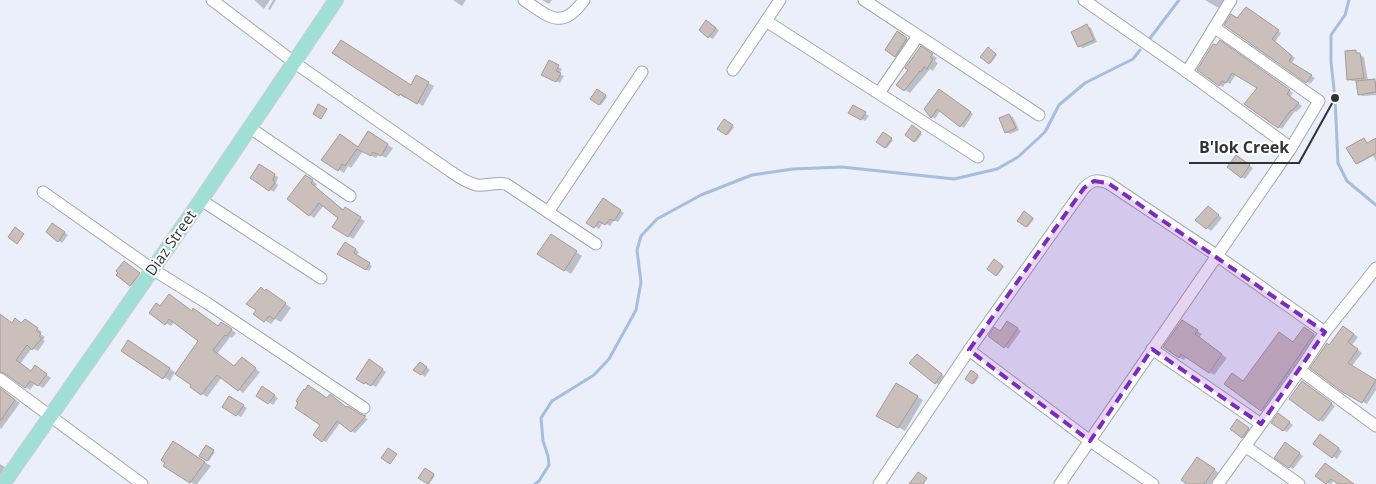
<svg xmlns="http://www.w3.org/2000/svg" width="1376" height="484" font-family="'Open Sans',sans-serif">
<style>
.shadow{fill:#0003}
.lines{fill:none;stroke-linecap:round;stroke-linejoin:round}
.stream{stroke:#a5bdde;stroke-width:3}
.building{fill:#cabfba;stroke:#a69b96}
.minor-casing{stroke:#a4a7b1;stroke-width:13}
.major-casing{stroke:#cdcecf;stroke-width:16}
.minor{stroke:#fff;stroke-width:11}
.major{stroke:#a0dfd6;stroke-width:14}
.marked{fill:#7b2cbf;fill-opacity:0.2;stroke:#7b2cbf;stroke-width:4;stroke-dasharray:10 6;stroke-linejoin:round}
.labels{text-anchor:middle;stroke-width:4;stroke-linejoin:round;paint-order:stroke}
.street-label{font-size:15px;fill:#303236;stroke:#fff}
.leader{fill:none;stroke:#303236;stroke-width:2}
.callout-dot{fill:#303236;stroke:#fff;stroke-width:2}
.callout-label{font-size:16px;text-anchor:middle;font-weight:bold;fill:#303236;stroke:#fff;stroke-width:4;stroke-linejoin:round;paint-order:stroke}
</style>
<rect width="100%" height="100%" fill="#ebeff9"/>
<!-- shadow -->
<g class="shadow">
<polygon points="254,0 270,0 264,9"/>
<polygon points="273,0 276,0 270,10 268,9"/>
<polygon points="453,0 466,0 462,6"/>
<polygon points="542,0 552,0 549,4"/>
<polygon points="1205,0 1228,0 1222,10"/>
<polygon points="1250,11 1281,33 1275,42 1295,58 1291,64 1315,78 1310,84 1226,25"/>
<polygon points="710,24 719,30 713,39 709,37"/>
<polygon points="1087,26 1091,28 1097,42 1083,48 1079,46"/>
<polygon points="897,33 910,41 899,58 886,50"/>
<polygon points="1223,44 1293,93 1290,97 1302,106 1296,112 1295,111 1282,129 1278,127 1258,88 1236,74 1230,84 1226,82 1223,87 1219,85"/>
<polygon points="921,48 937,58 935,61 938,63 933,71 930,69 910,93 898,85 910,69"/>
<polygon points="988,49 997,55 991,63 982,57"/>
<polygon points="1355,52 1364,57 1368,81 1376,81 1376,95 1362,96 1359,94 1358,81 1352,81 1348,79"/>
<polygon points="334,53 412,86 417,77 434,86 423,106 406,96 405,98"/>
<polygon points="549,62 562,69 559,74 564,76 560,83 543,74"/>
<polygon points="597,91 607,97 601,105 592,99"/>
<polygon points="942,92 973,114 964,128 940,111 935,119 926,109"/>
<polygon points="853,106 869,116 865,121 850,112"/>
<polygon points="1009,115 1013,117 1019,130 1010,134 1006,132"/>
<polygon points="724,120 734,127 728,135 719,128"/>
<polygon points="912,127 922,134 916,142 907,135"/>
<polygon points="368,133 393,148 386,158 379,154 376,158 363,151 351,168 348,166 344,173 323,160 359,148"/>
<polygon points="884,133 893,140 887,148 878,141"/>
<polygon points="1364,139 1368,144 1376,139 1376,161 1373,156 1358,164 1356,163"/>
<polygon points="1240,159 1253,168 1245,179 1242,177"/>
<polygon points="259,165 278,177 276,183 278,185 274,192 251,178"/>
<polygon points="306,176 317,184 315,187 344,211 346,209 365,221 353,239 334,227 339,218 324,205 314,218 310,215"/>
<polygon points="603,199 624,213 618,222 614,220 610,226 603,222 599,229 588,222"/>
<polygon points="1212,210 1222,218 1211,231 1197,220"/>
<polygon points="1025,213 1034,219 1028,227 1019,221"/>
<polygon points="53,224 68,235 62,243 48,232"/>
<polygon points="557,239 582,256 571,274 539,254"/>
<polygon points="346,243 359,252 356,256 372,266 369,271 339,253"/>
<polygon points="995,261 1004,267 998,275 989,269"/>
<polygon points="128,265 143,276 134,287 117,275"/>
<polygon points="266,292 273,294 291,308 281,322 275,319 271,324 255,314"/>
<polygon points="161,307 192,312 218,328 226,326 236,333 232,338 230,337 217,354 235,367 247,362 260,372 243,393 222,377 207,397 192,387 193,385 175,372 170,381 164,377 135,345 176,373 200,341 174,322 171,326 166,323"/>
<polygon points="0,317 13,324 30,323 42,332 40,334 45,337 43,340 45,341 38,351 32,348 20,364 31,372 40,370 51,378 43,388 35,383 30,390 0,369"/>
<polygon points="1187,324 1202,334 1199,338 1227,358 1214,375 1187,356 1184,360 1179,357"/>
<polygon points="1012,325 1021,331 1008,349 1005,346 1001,333"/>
<polygon points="1348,330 1358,337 1352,345 1362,353 1351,367 1376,381 1376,390 1367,404 1341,390 1330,347"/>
<polygon points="1308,331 1318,338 1266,412 1226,384 1243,382"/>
<polygon points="921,358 945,377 939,385 935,382"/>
<polygon points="369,361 386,372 376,387 369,383 368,385 357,379"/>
<polygon points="424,365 430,370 425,377 421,374"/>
<polygon points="971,372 979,377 974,384 967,379"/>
<polygon points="1306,384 1335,406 1323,422 1320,420"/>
<polygon points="897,385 923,400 905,431 878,415"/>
<polygon points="0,389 20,403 1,429 0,428"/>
<polygon points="266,390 278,398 273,405 258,395"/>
<polygon points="230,397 247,408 241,417 224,407"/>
<polygon points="327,399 360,416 368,419 355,433 340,423 326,442 322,440 322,425"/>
<polygon points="1282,417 1293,425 1287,432 1283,430"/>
<polygon points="1240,422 1251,430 1246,438 1243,437"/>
<polygon points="1324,438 1342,451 1337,459 1314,444"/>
<polygon points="173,443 211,466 197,484 194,484 165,466"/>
<polygon points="1290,446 1303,456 1293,469 1290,467"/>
<polygon points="206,447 215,452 209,461 201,456"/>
<polygon points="1203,461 1219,473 1211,484 1187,484"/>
<polygon points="0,464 8,469 0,481"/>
<polygon points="1325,464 1351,484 1340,484 1334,480 1331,484 1329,484 1317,476"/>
<polygon points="426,470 435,476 429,484 428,483"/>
</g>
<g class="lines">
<!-- stream -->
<g class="stream">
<polyline points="1349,0 1345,15 1331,35 1331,62 1335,98 1338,163 1347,181 1376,205"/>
<polyline points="1148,41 1179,0"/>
<polyline points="535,484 539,481 549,465 548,456 543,441 541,418 552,401 594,375 609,359 636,310 641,282 637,250 641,236 657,219 701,195 752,175 793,169 842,167 954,179 997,169 1018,157 1045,132 1059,105 1085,83 1133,59 1140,50"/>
</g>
</g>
<!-- building -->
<g class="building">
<polygon points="1246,7 1279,30 1272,39 1292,56 1289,61 1312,75 1306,83 1224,25 1231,14 1237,18"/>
<polygon points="706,20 716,28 708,38 699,30"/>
<polygon points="1087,24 1094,40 1078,47 1071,32"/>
<polygon points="897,31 907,38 895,57 885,50"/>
<polygon points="341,40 411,85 416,75 429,82 417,104 400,94 399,96 332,53"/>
<polygon points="1220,40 1290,90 1287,94 1299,103 1292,111 1291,110 1278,128 1244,104 1257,88 1232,73 1226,83 1222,81 1219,86 1197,70 1213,44 1216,45"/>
<polygon points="921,46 933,54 930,57 933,59 927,69 924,67 921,72 920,71 904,91 896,85 908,70 905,68"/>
<polygon points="988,47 996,54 989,64 980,57"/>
<polygon points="1356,50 1356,53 1360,53 1364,78 1347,80 1345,51"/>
<polygon points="549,60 559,65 556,71 561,73 556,82 541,75"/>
<polygon points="1375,79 1376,92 1358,95 1356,81"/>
<polygon points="597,89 606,95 599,105 590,99"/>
<polygon points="939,89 971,112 960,127 937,109 931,118 924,109"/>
<polygon points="318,104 327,109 321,119 313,114"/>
<polygon points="853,105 866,112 861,120 848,113"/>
<polygon points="1009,114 1016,128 1005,133 999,118"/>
<polygon points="724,119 733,125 726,135 717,129"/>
<polygon points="912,125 921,132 914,142 905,135"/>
<polygon points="368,131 388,144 381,156 373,152 371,156 357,149 345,166 342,164 338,171 321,160 340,134 358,147"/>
<polygon points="883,132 892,138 885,148 876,142"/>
<polygon points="1364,138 1367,143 1376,138 1376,153 1356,164 1346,148"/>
<polygon points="1236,155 1250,165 1241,178 1227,167"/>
<polygon points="259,164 275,174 273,180 275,182 269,191 250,178"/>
<polygon points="305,175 313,180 311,183 343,210 345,207 361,217 348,237 332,227 338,218 319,203 309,216 287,199"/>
<polygon points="603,198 621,210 614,221 610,219 605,225 599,221 594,228 586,223"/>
<polygon points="1208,206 1219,215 1206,229 1195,220"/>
<polygon points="1024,211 1033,218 1026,227 1017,221"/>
<polygon points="52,223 65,232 58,242 46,232"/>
<polygon points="15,227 24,234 17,244 8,237"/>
<polygon points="551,234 577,251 564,271 537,254"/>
<polygon points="345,242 356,249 354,253 370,263 366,270 337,254"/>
<polygon points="994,259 1003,266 996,276 987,269"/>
<polygon points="124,261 140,273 130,286 116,275 118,273 116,271"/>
<polygon points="261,287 265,291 266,289 286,303 274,319 269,316 264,322 253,314 256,310 246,304"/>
<polygon points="169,294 192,311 193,308 218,326 221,322 232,329 227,336 225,335 213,350 234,366 242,357 256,368 238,391 217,375 201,395 190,387 191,385 175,374 198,341 169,319 165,325 149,313 156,303 160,306"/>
<polygon points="0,314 12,323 15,318 21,323 25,319 38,328 36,330 41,334 39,336 42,338 32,350 27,345 16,360 31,371 35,365 47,374 38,386 30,381 25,388 4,373 0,372"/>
<polygon points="1182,320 1198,330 1195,334 1222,354 1209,373 1181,354 1179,358 1163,347"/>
<polygon points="1007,321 1018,328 1004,348 988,336 994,327 1000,331"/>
<polygon points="1343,326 1354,334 1348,342 1358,349 1348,363 1376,380 1362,403 1341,391 1310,368 1327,343 1329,345"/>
<polygon points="1304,327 1314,334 1261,411 1224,384 1232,373 1243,381 1279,332 1293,342"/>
<polygon points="128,340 170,368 163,379 121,351"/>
<polygon points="917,354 942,374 935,384 909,363"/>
<polygon points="369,359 383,369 371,386 365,382 364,384 356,379"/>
<polygon points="420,362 427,367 421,375 413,370"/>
<polygon points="971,370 978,375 972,384 965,379"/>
<polygon points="1302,381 1332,403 1319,421 1289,399"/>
<polygon points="896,383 918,396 898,428 876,416"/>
<polygon points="308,385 327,398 330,394 346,407 347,406 360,414 366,416 351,432 337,421 322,442 313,435 320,425 295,408 298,403 296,401 304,389 305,390"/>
<polygon points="262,386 275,395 268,404 256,396"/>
<polygon points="0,388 15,400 0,421"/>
<polygon points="229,396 244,405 236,416 222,407"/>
<polygon points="1278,413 1290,422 1283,431 1271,423"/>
<polygon points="1237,419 1249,428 1242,438 1230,429"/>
<polygon points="1320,434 1339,448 1332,458 1313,444"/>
<polygon points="173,441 205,462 190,483 163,466 165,463 161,460"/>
<polygon points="1285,442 1300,453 1289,468 1274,458"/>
<polygon points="206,445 214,450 207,461 199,456"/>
<polygon points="388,448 397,454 390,464 381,458"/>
<polygon points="1197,457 1215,469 1204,484 1187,484 1181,480"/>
<polygon points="1325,463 1336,471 1354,484 1338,484 1331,479 1326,484 1315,476"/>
<polygon points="425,468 434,474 428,484 418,478"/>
<polygon points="918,472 927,478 923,484 909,484"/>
</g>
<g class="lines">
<!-- minor casing -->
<g class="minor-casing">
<g id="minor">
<path d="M212,0l83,63 152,106c9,6 19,14 30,16 10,1 19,-3 29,-1l90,60"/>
<path d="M524,0c25,17 38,31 60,0"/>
<polyline points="864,0 1039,115"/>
<polyline points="1084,0 1187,72 1291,148"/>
<polyline points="766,21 978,157"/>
<polyline points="733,70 780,0"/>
<polyline points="1187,72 1231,0"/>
<polyline points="879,93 918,36"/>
<polyline points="250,128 350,196"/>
<polyline points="43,192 152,269 207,303 364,408"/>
<polyline points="201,200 321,278"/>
<polyline points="548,212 642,72"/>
<polyline points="1152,349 1261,424"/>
<polyline points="969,350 1090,441 1153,484"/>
<polyline points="1300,370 1376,426"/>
<polyline points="0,379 142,484"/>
<polyline points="1245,446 1299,484"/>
<path d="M879,484l90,-134 115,-162c8,-8 13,-9 24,-5l108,72 109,77"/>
<polyline points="1060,484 1291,148 1319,101 1215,28"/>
<polyline points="1218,484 1300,370 1325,332 1376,268"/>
</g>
</g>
<!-- major casing -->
<g class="major-casing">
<polyline id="major" points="3,484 201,200 336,0"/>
</g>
<!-- minor -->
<use href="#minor" class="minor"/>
<!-- major -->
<use href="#major" class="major"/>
</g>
<!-- marked area -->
<path class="marked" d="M1094,181l14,2 217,149 -64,92 -109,-75 -62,92 -121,-91 115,-162z"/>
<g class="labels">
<!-- street labels -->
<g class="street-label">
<text transform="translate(171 243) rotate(-55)" y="5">Diaz Street</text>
</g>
</g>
<!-- callouts -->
<path class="leader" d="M1335 98L1299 163H1189"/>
<circle class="callout-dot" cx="1335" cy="98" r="5"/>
<g class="callout-label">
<text x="1244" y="153">B'lok Creek</text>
</g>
</svg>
